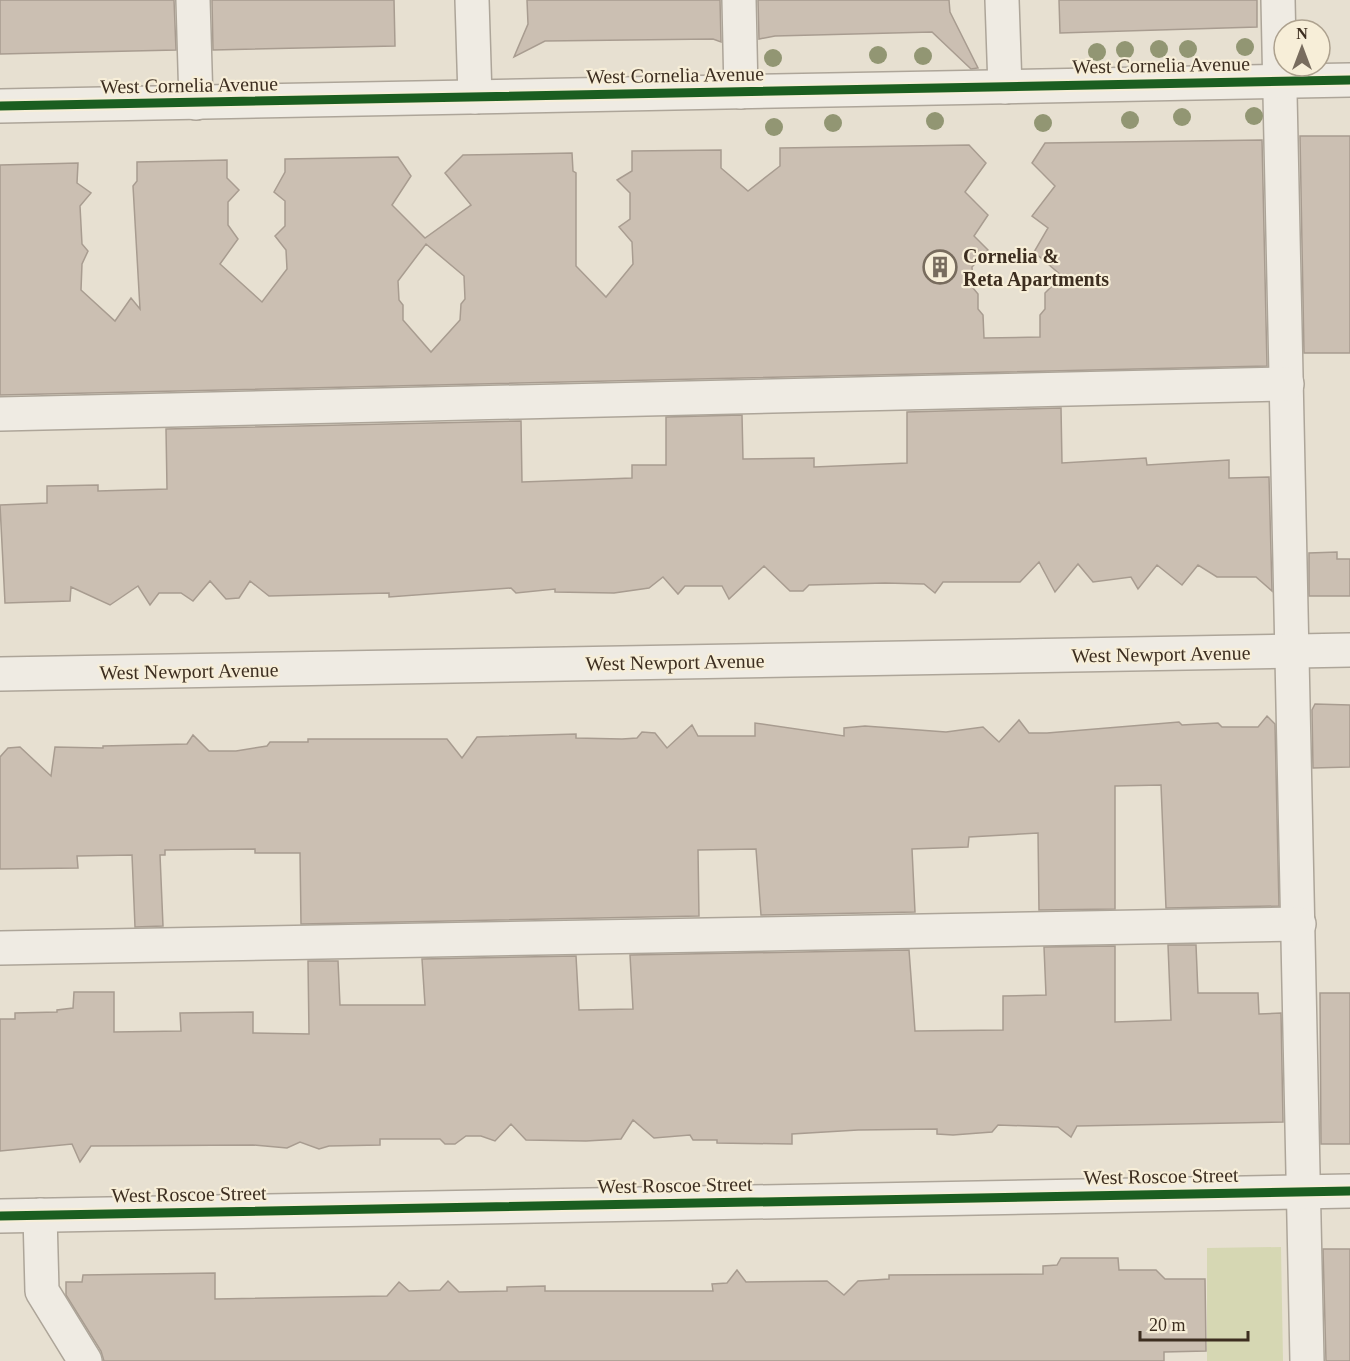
<svg xmlns="http://www.w3.org/2000/svg" width="1350" height="1361" font-family="Georgia,serif">
<style>
.green{fill:#d6d7b3}
.building{fill:#cbbfb2;stroke:#a89c90;stroke-width:1.5;fill-rule:evenodd}
.lines{fill:none;stroke-linecap:round;stroke-linejoin:round}
.minor-casing{stroke:#ada599;stroke-width:36}
.minor{stroke:#efebe3;stroke-width:33}
.cycleway-casing{stroke:#f7eed8;stroke-width:13}
.cycleway{stroke:#1b5e20;stroke-width:9}
.tree{fill:#929673}
.labels{text-anchor:middle;stroke-width:4.5;stroke-linejoin:round;paint-order:stroke}
.street-label{font-size:20px;fill:#3d2e20;stroke:#f7eed8}
.poi-label{font-size:20px;font-weight:bold;fill:#3d2e20;stroke:#f7eed8;text-anchor:start}
</style>
<rect width="100%" height="100%" fill="#e7e0d1"/>
<!-- green -->
<polygon class="green" points="1281,1247 1283,1361 1207,1361 1207,1248"/>
<!-- building -->
<g class="building">
<polygon points="0,0 174,0 176,50 0,54"/>
<polygon points="212,0 394,0 395,46 213,50"/>
<polygon points="527,0 720,0 721,42 713,39 545,41 514,57 528,24"/>
<polygon points="758,0 949,0 950,12 978,68 971,69 932,32 775,36 759,39"/>
<polygon points="1059,0 1257,0 1257,27 1060,33"/>
<polygon points="1300,136 1350,136 1350,353 1304,353"/>
<path d="M1262,140l5,226 -1267,29v-230l78,-2 -1,20 14,10 -11,13 2,38 6,7 -6,13 -1,26 34,31 16,-23 9,11 -7,-123 4,-5v-19l90,-2v18l12,12 -11,12v23l10,14 -18,25 42,38 25,-33 -1,-19 -11,-14 10,-10v-25l-11,-9 11,-20v-13l113,-2 13,19 -19,29 33,33 46,-33 -26,-32 18,-18 109,-2 1,18 3,2v93l30,31 27,-33 -1,-22 -13,-15 11,-8v-26l-13,-13 15,-9v-20l89,-1v18l27,23 32,-25v-18l189,-3 17,18 -21,29 23,23 -14,21 14,14 -16,17 1,21 5,6v15l5,6 1,23 56,-1v-22l5,-6v-16l17,-17 -28,-24 14,-24 -16,-12 23,-30 -23,-23 13,-20zM426,244l38,32 1,23 -4,5 -1,16 -29,32 -28,-32v-15l-4,-5 -1,-19z"/>
<polygon points="1061,408 1062,463 1146,458 1147,465 1229,460 1229,478 1269,477 1272,591 1256,577 1217,577 1198,565 1182,585 1157,565 1138,589 1131,577 1093,582 1078,564 1055,592 1039,562 1020,582 943,582 935,593 924,584 885,583 809,585 803,591 790,591 764,566 729,599 722,586 685,586 678,594 663,577 649,588 614,593 555,592 555,589 516,593 511,588 389,597 389,593 269,596 250,581 239,598 226,599 210,581 193,601 181,593 159,593 150,605 138,586 110,605 71,587 70,601 5,603 0,505 47,503 47,486 98,485 98,491 167,489 166,429 521,421 522,482 632,478 632,465 666,465 666,417 742,415 743,459 814,458 814,467 907,463 907,412"/>
<polygon points="1337,552 1337,559 1350,559 1350,596 1309,596 1309,553"/>
<polygon points="1315,704 1350,705 1350,767 1313,768 1312,710"/>
<polygon points="1267,716 1275,724 1279,906 1166,908 1161,785 1115,786 1115,909 1039,910 1038,833 969,837 968,847 912,849 915,912 761,915 756,849 698,850 699,916 301,924 300,853 255,853 255,849 165,850 165,855 160,855 163,926 135,927 132,855 77,856 78,868 0,869 0,757 8,748 20,747 51,776 55,747 103,748 103,746 187,744 193,735 209,751 236,751 267,746 270,742 308,742 308,739 447,739 462,758 477,737 576,734 576,738 622,739 637,738 642,732 655,733 667,748 692,725 698,736 755,736 755,723 844,736 844,728 865,726 946,732 983,727 999,742 1019,720 1029,733 1047,733 1179,722 1182,725 1218,723 1222,727 1258,727"/>
<polygon points="1168,945 1196,945 1198,993 1258,993 1259,1014 1281,1013 1283,1122 1077,1126 1071,1137 1058,1127 998,1125 992,1132 953,1135 937,1134 937,1129 858,1130 792,1134 792,1144 717,1143 717,1140 693,1140 690,1135 654,1138 633,1120 621,1139 586,1141 526,1140 511,1124 495,1141 481,1136 466,1136 455,1144 445,1144 440,1139 380,1139 380,1145 329,1146 319,1149 300,1142 287,1148 253,1145 91,1146 80,1162 72,1144 0,1151 0,1019 15,1019 15,1013 57,1012 57,1010 73,1008 74,992 114,992 114,1032 181,1031 180,1013 253,1012 253,1033 309,1034 308,961 338,961 340,1005 425,1005 422,959 576,956 579,1010 633,1009 630,955 909,950 915,1031 1003,1030 1003,996 1046,995 1044,947 1115,946 1115,1022 1171,1020"/>
<polygon points="1320,993 1350,993 1350,1144 1321,1144"/>
<polygon points="1323,1249 1350,1249 1350,1361 1326,1361"/>
<polygon points="1061,1258 1118,1258 1119,1270 1156,1270 1165,1279 1205,1279 1206,1351 1164,1352 1164,1361 104,1361 101,1351 66,1295 66,1282 82,1282 83,1275 215,1273 215,1299 387,1296 399,1282 409,1291 440,1290 448,1281 459,1292 507,1291 507,1287 545,1286 545,1291 713,1291 712,1284 727,1283 737,1270 746,1282 827,1281 844,1295 858,1281 889,1279 889,1275 1043,1274 1043,1266 1057,1265"/>
</g>
<g class="lines">
<!-- minor casing -->
<g class="minor-casing">
<g id="minor">
<polyline points="193,0 196,103"/>
<polyline points="472,0 475,97"/>
<polyline points="739,0 741,92"/>
<polyline points="1002,0 1005,87"/>
<polyline points="1278,0 1307,1361"/>
<polyline points="0,106 1350,80"/>
<polyline points="0,414 1287,384"/>
<polyline points="0,674 1350,650"/>
<polyline points="0,948 1299,924"/>
<polyline points="40,1215 42,1291 85,1361"/>
<polyline points="0,1216 1350,1191"/>
</g>
</g>
<!-- minor -->
<use href="#minor" class="minor"/>
<!-- cycleway casing -->
<g class="cycleway-casing">
<g id="cycleway">
<polyline points="0,106 1350,80"/>
<polyline points="0,1216 1350,1191"/>
</g>
</g>
<!-- cycleway -->
<use href="#cycleway" class="cycleway"/>
</g>
<!-- trees -->
<g class="tree">
<circle cx="1245" cy="47" r="9"/>
<circle cx="1159" cy="49" r="9"/>
<circle cx="1188" cy="49" r="9"/>
<circle cx="1125" cy="50" r="9"/>
<circle cx="1097" cy="52" r="9"/>
<circle cx="878" cy="55" r="9"/>
<circle cx="923" cy="56" r="9"/>
<circle cx="773" cy="58" r="9"/>
<circle cx="1254" cy="116" r="9"/>
<circle cx="1182" cy="117" r="9"/>
<circle cx="1130" cy="120" r="9"/>
<circle cx="935" cy="121" r="9"/>
<circle cx="833" cy="123" r="9"/>
<circle cx="1043" cy="123" r="9"/>
<circle cx="774" cy="127" r="9"/>
</g>
<!-- icons -->
<defs>
<g id="building-ring" transform="scale(1.725)"><circle r="9.5" fill="#f7eed8" stroke="#786c5e" stroke-width="1.5"/><path d="M-4-6H4V6H1V3H-1V6H-4ZM-2.5-4.3h1.7v1.8h-1.7ZM.8-4.3h1.7v1.8H.8ZM-2.5-1h1.7V.8h-1.7ZM.8-1h1.7V.8H.8Z" fill="#786c5e"/></g>
</defs>
<g fill-rule="evenodd">
<use href="#building-ring" x="940" y="267"/>
</g>
<g class="labels">
<!-- street labels -->
<g class="street-label">
<text transform="translate(1161 65) rotate(-1)" y="7">West Cornelia Avenue</text>
<text transform="translate(675 75) rotate(-1)" y="7">West Cornelia Avenue</text>
<text transform="translate(189 85) rotate(-1)" y="7">West Cornelia Avenue</text>
<text transform="translate(1161 654) rotate(-1)" y="7">West Newport Avenue</text>
<text transform="translate(675 662) rotate(-1)" y="7">West Newport Avenue</text>
<text transform="translate(189 671) rotate(-1)" y="7">West Newport Avenue</text>
<text transform="translate(1161 1176) rotate(-1)" y="7">West Roscoe Street</text>
<text transform="translate(675 1185) rotate(-1)" y="7">West Roscoe Street</text>
<text transform="translate(189 1194) rotate(-1)" y="7">West Roscoe Street</text>
</g>
<!-- poi labels -->
<g class="poi-label">
<text x="963" y="263">Cornelia &amp;<tspan x="963" dy="23">Reta Apartments</tspan></text>
</g>
</g>
<!-- north arrow -->
<g transform="translate(1302 48)"><circle r="28" fill="#f7eed8" stroke="#ada18e" stroke-width="1.5"/>
<path d="M0-4.5L10 22L0 15L-10 22Z" fill="#786c5e"/>
<text y="-9" font-size="16" font-weight="bold" text-anchor="middle" fill="#3d2e20">N</text>
</g>
<!-- scale -->
<path d="M1140 1331v9h108v-9" fill="none" stroke="#3d2e20" stroke-width="3"/>
<text x="1149" y="1331" font-size="18" fill="#3d2e20" stroke="#f7eed8" stroke-width="4.5" paint-order="stroke">20 m</text>
</svg>
